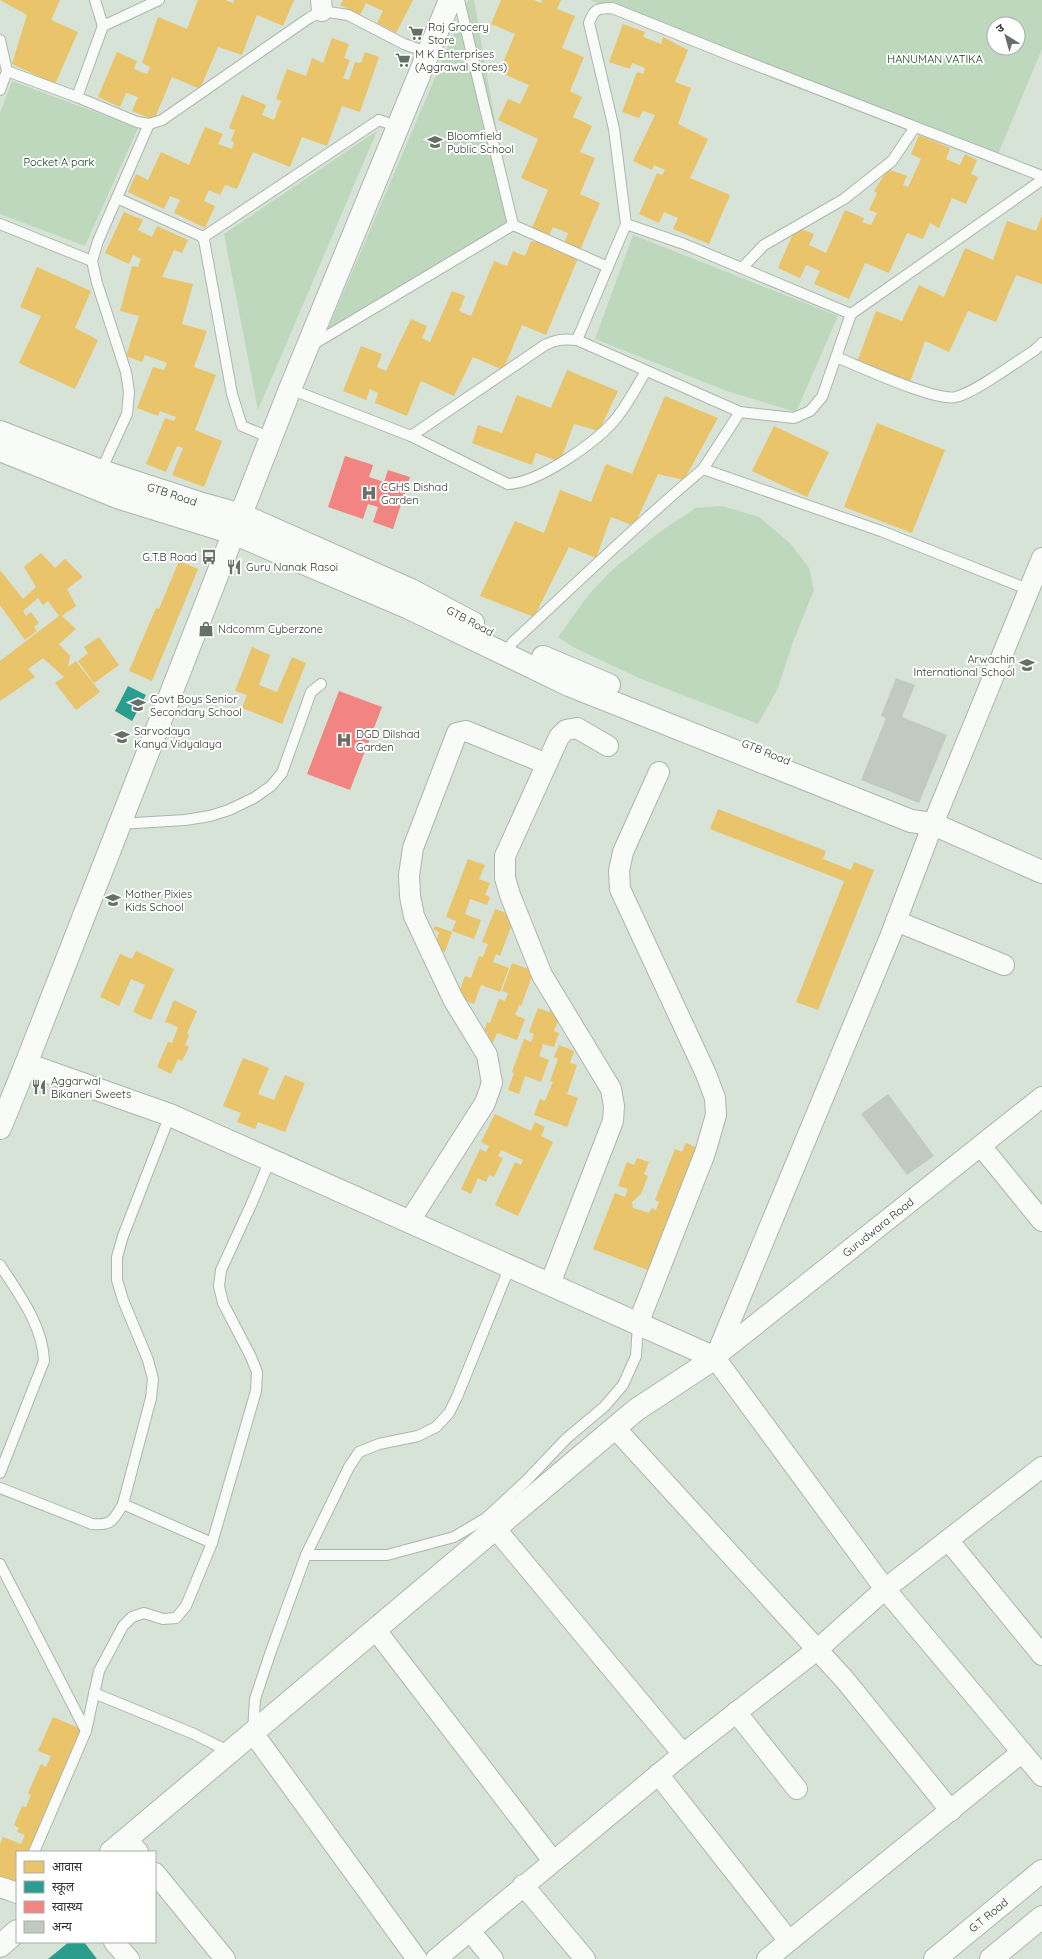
<svg xmlns="http://www.w3.org/2000/svg" width="1042" height="1959" font-family="Quicksand,'Noto Sans Devanagari',sans-serif">
<style>
.green{fill:#bdd8bc;fill-rule:evenodd}
.homes{fill:#e9c46a}
.schools{fill:#2a9d8f}
.health{fill:#f28482}
.building{fill:#c0cac0}
.lines{fill:none;stroke-linecap:round;stroke-linejoin:round}
.lane-casing{stroke:#adb6ac;stroke-width:12}
.street-casing{stroke:#adb6ac;stroke-width:22}
.secondary-casing{stroke:#adb6ac;stroke-width:24}
.highway-casing{stroke:#adb6ac;stroke-width:24}
.lane{stroke:#f9fbf9;stroke-width:10}
.street{stroke:#f9fbf9;stroke-width:20}
.secondary{stroke:#f9fbf9;stroke-width:22}
.highway{stroke:#f9fbf9;stroke-width:22}
.labels{text-anchor:middle;stroke-width:4;stroke-linejoin:round;paint-order:stroke}
.poi-label{font-size:11px;fill:#2a3229;stroke:#fff;text-anchor:start}
.park-label{font-size:11px;fill:#08340d;stroke:#fff}
.street-label{font-size:11px;fill:#2a3229;stroke:#fff}
</style>
<rect width="100%" height="100%" fill="#d7e3d6"/>
<!-- green -->
<g class="green">
<polygon points="468,0 474,0 513,225 322,343"/>
<path d="M589,0h453v49l-44,105 -276,-107zM994,24h24v24h-24z"/>
<polygon points="12,81 138,128 85,246 0,214 0,113"/>
<polygon points="377,131 258,410 224,234"/>
<polygon points="633,235 838,316 796,412 727,391 595,339"/>
<polygon points="722,506 759,517 790,543 809,568 814,590 793,642 778,688 758,724 639,678 573,647 558,637 590,593 613,569 661,531 696,508"/>
</g>
<!-- homes -->
<g class="homes">
<polygon points="0,0 60,0 51,20 78,32 55,84 12,64 27,15"/>
<polygon points="198,0 225,0 233,3 234,0 294,0 283,26 257,15 242,55 218,47 200,89 172,77 154,120 132,111 138,97 126,93 120,107 98,97 117,52 137,61 134,69 147,74 150,67 142,63 158,17 187,29"/>
<polygon points="343,0 413,0 396,33 377,23 383,11 366,3 360,15 340,5"/>
<polygon points="501,0 534,0 541,3 542,0 561,0 557,9 575,16 562,48 584,57 570,91 582,97 573,117 592,126 580,152 595,158 580,194 600,203 580,250 564,243 568,233 553,227 549,236 532,228 548,190 521,178 538,139 498,120 508,99 520,104 529,85 499,72 515,34 491,24"/>
<polygon points="623,24 645,32 643,37 661,44 663,37 688,50 675,82 691,88 678,124 708,139 690,178 730,195 709,244 673,229 678,218 664,212 659,223 639,214 657,173 662,175 665,170 654,165 652,170 633,161 655,115 643,111 639,118 622,112 637,72 643,74 645,68 632,63 630,69 609,62"/>
<polygon points="332,38 349,44 344,58 350,60 343,78 349,80 355,62 361,63 365,52 379,57 360,112 342,106 327,146 302,137 290,167 253,152 237,189 225,185 220,195 209,190 204,201 215,206 205,228 174,213 180,200 170,196 164,209 128,192 136,174 148,180 161,152 189,165 205,127 223,134 218,144 232,149 234,142 231,141 235,130 229,128 242,95 266,105 262,115 274,120 281,101 276,99 287,69 306,76 312,58 323,63"/>
<polygon points="919,135 950,148 946,159 960,165 965,154 977,160 971,174 978,177 966,204 952,198 939,228 930,223 923,239 907,233 889,273 865,263 849,299 814,284 820,271 806,265 800,278 778,268 796,227 814,234 809,245 826,253 845,210 864,218 862,222 871,225 877,213 869,210 877,193 874,191 888,169 907,176 903,185 908,187 921,159 911,154"/>
<polygon points="124,212 143,220 138,230 152,237 157,226 188,240 182,253 174,250 162,277 193,284 182,324 207,331 194,367 216,375 195,430 222,441 204,487 172,475 183,448 177,446 166,472 146,464 165,418 174,421 176,417 160,411 158,416 137,408 153,367 164,370 167,363 145,355 142,362 126,356 139,316 120,311 132,266 138,267 141,259 133,255 129,264 105,253"/>
<polygon points="1042,215 1042,284 1016,275 996,322 968,311 949,352 925,341 910,382 857,362 876,311 902,321 919,285 944,297 965,248 993,260 1007,221 1036,231"/>
<polygon points="537,240 578,258 546,335 522,325 503,370 473,357 454,396 421,381 407,416 375,403 378,393 370,389 366,400 343,391 361,346 382,354 377,367 386,371 411,319 427,326 422,338 430,342 452,291 465,296 459,311 471,316 494,261 507,266 513,251 525,256 531,241 535,242"/>
<polygon points="37,267 91,291 75,328 98,340 75,389 19,363 41,316 20,307"/>
<polygon points="567,370 618,391 599,431 574,424 560,462 536,453 532,465 472,443 478,425 502,433 517,395 551,408"/>
<polygon points="665,396 718,418 684,480 658,474 634,526 611,517 596,558 569,547 534,617 480,596 515,521 544,533 560,490 591,502 606,464 632,474"/>
<polygon points="877,423 945,450 912,533 844,507"/>
<polygon points="774,426 829,452 807,497 752,471"/>
<polygon points="41,553 55,568 65,559 83,577 67,589 76,606 62,616 76,629 59,644 70,656 68,667 76,661 100,692 76,710 55,683 64,677 43,658 28,669 35,677 0,701 0,661 59,616 48,601 43,605 38,598 23,611 26,616 31,612 39,623 34,627 37,631 25,640 0,605 0,570 23,599 36,587 24,567"/>
<polygon points="179,561 198,569 152,681 129,671 156,608 159,609"/>
<polygon points="99,637 119,665 94,683 78,661 88,653 84,647"/>
<polygon points="252,647 270,655 259,685 277,692 292,657 306,663 282,724 242,708 247,695 235,691"/>
<polygon points="718,809 826,851 823,859 851,870 854,862 874,870 818,1010 796,1002 844,881 710,829"/>
<polygon points="468,859 485,865 479,879 490,883 485,895 490,897 487,905 470,899 465,914 481,920 474,939 452,931 456,921 446,917"/>
<polygon points="495,909 515,916 500,956 496,954 493,962 509,968 500,992 481,985 474,1004 457,997 465,976 471,978 479,956 483,957 488,944 482,942"/>
<polygon points="435,926 452,932 445,952 434,948 439,932 433,929"/>
<polygon points="136,951 174,969 151,1020 133,1012 145,985 131,979 119,1006 100,997 120,954 132,959"/>
<polygon points="512,963 534,971 521,1006 519,1005 515,1015 525,1019 517,1040 497,1033 491,1047 484,1044 488,1033 484,1031 487,1022 490,1023 499,999 505,1001 508,993 502,991"/>
<polygon points="174,1000 197,1011 187,1034 189,1035 185,1045 189,1047 182,1061 178,1059 171,1074 157,1067 168,1042 172,1043 178,1027 165,1022"/>
<polygon points="551,1007 562,1011 554,1031 559,1033 554,1047 543,1044 539,1056 549,1060 541,1082 525,1076 519,1094 508,1090 514,1073 512,1072 524,1039 531,1042 534,1034 529,1032 538,1008 549,1012"/>
<polygon points="559,1045 574,1051 570,1063 577,1065 567,1094 578,1098 567,1127 534,1115 540,1099 545,1101 553,1082 550,1081 558,1059 554,1057"/>
<polygon points="243,1058 269,1068 258,1094 274,1100 285,1075 305,1083 285,1132 258,1122 255,1129 237,1122 241,1113 223,1106"/>
<polygon points="495,1114 531,1131 535,1122 545,1127 541,1136 553,1142 518,1216 495,1205 515,1162 521,1165 523,1160 501,1150 498,1156 503,1158 494,1177 489,1175 486,1182 478,1178 471,1194 461,1189 480,1149 486,1152 489,1146 481,1142"/>
<polygon points="686,1143 698,1148 650,1271 593,1249 615,1193 625,1197 628,1189 618,1186 627,1162 634,1165 637,1158 649,1162 644,1174 648,1176 641,1194 632,1202 633,1208 649,1213 652,1208 656,1210 659,1202 655,1200 675,1149 682,1152"/>
<polygon points="53,1717 84,1730 29,1852 17,1852 17,1880 15,1883 0,1877 0,1844 3,1837 21,1844 25,1835 17,1832 19,1828 14,1825 22,1806 26,1807 31,1795 28,1793 41,1764 46,1767 51,1756 38,1751"/>
</g>
<!-- schools -->
<g class="schools">
<polygon points="128,686 146,695 132,721 115,711"/>
<polygon points="69,1942 84,1942 97,1959 48,1959"/>
</g>
<!-- health -->
<g class="health">
<polygon points="345,456 373,465 369,477 384,482 388,470 410,477 393,529 373,522 378,507 368,504 363,519 328,507"/>
<polygon points="339,691 382,707 350,790 307,774"/>
</g>
<!-- building -->
<g class="building">
<polygon points="896,678 915,685 902,717 947,735 919,803 861,780 886,718 881,716"/>
<polygon points="888,1094 934,1156 907,1175 861,1114"/>
</g>
<g class="lines">
<!-- lane casing -->
<g class="lane-casing">
<g id="lane">
<polyline points="95,0 103,26"/>
<polyline points="459,0 513,225"/>
<polyline points="0,40 7,71 0,90"/>
<polyline points="7,71 77,97 137,122 149,124 162,120 309,18 322,11 348,15 404,44 429,53"/>
<polyline points="77,97 103,26 159,0"/>
<polyline points="117,198 201,236 204,240 232,394 242,426 271,438"/>
<polyline points="0,224 92,261"/>
<path d="M626,224l-12,-95 -25,-106c5,-14 8,-15 23,-15l110,44 320,124"/>
<polyline points="201,236 205,236 379,120 398,127"/>
<polyline points="742,268 764,245 844,199 892,161 915,127"/>
<polyline points="851,314 1042,180"/>
<polyline points="312,345 513,225 608,267"/>
<path d="M836,357c23,9 100,45 120,40 20,-5 60,-35 79,-47l7,-7"/>
<path d="M290,389l121,47 134,-91c12,-6 19,-6 32,-5l163,72 54,6 16,-7 12,-14 29,-83 -167,-70 -58,-20 -49,116"/>
<polyline points="740,412 703,469 881,531 1030,590"/>
<path d="M411,436l97,48c31,-1 92,-44 110,-68 11,-14 19,-30 28,-45"/>
<polyline points="100,473 127,414 129,392 126,372 97,283 92,261 98,241 149,124"/>
<path d="M506,655l6,-12c63,-58 125,-119 191,-174"/>
<polyline points="119,824 185,820 210,816 229,810 254,798 271,786 282,773 311,692 321,684"/>
<path d="M0,1265c19,29 43,61 44,96l-44,112"/>
<path d="M0,1488l92,36c19,2 22,-4 31,-20l28,-106 2,-19 -5,-19 -25,-60 -6,-20v-23l6,-21 47,-121"/>
<polyline points="123,1504 212,1543"/>
<polyline points="306,1555 387,1555 454,1537 486,1518 526,1481 567,1438 604,1407 623,1385 636,1356 638,1324"/>
<polyline points="0,1564 86,1731"/>
<polyline points="94,1693 194,1734 230,1752"/>
<polyline points="253,1731 255,1699 271,1651 306,1555 349,1467 359,1452 379,1444 418,1436 436,1427 449,1413 457,1397 510,1266"/>
<polyline points="34,1852 86,1731 99,1671 123,1626 132,1617 144,1613 163,1619 176,1618 186,1606 212,1543 256,1391 257,1372 251,1357 223,1303 219,1286 221,1270 251,1205 270,1160"/>
</g>
</g>
<!-- street casing -->
<g class="street-casing">
<g id="street">
<polyline points="321,0 322,11"/>
<polyline points="1042,558 933,824 890,937 715,1358 885,1589 1042,1776"/>
<polyline points="896,921 1004,965"/>
<polyline points="981,1146 1042,1221"/>
<polyline points="409,1222 485,1103 492,1083 487,1055 453,999 414,916 410,896 409,875 413,848 457,733 466,731 547,764"/>
<polyline points="550,1284 613,1121 614,1106 611,1089 542,975 510,895 505,878 505,856 559,737 566,730 577,728 608,746"/>
<polyline points="638,1324 705,1153 716,1115 715,1098 706,1074 620,889 619,871 623,852 659,772"/>
<path id="s1" d="M716,1356l326,-259"/>
<polyline points="615,1428 845,1680 951,1811"/>
<polyline points="495,1528 683,1754"/>
<polyline points="948,1540 1042,1655"/>
<polyline points="375,1629 553,1861"/>
<polyline points="736,1712 797,1789"/>
<polyline points="253,1733 417,1959"/>
<polyline points="658,1774 789,1941"/>
<polyline points="127,1839 138,1852"/>
<polyline points="155,1873 225,1959"/>
<polyline points="523,1885 585,1959"/>
<polyline points="0,1887 17,1893"/>
<polyline points="470,1931 493,1959"/>
<polyline points="114,1942 129,1959"/>
<polyline points="436,1959 683,1754 818,1649 885,1589 1042,1467"/>
<polyline points="767,1959 1022,1752"/>
</g>
</g>
<!-- secondary casing -->
<g class="secondary-casing">
<g id="secondary">
<polyline points="450,0 290,389 26,1064 170,1115 715,1358"/>
<path id="s2" d="M0,432l101,39 98,32 43,12 169,75 62,33"/>
<polyline points="0,450 120,498 233,533 409,608 569,685 911,821 933,824 1042,872"/>
<polyline points="543,657 609,685"/>
<polyline points="0,1128 26,1064"/>
<polyline points="111,1852 636,1410 715,1358"/>
<polyline points="0,1946 17,1931"/>
</g>
</g>
<!-- highway casing -->
<g class="highway-casing">
<g id="highway">
<path id="s3" d="M935,1959l107,-88"/>
<polyline points="991,1959 1042,1917"/>
</g>
</g>
<!-- lane -->
<use href="#lane" class="lane"/>
<!-- street -->
<use href="#street" class="street"/>
<!-- secondary -->
<use href="#secondary" class="secondary"/>
<!-- highway -->
<use href="#highway" class="highway"/>
</g>
<!-- icons -->
<defs>
<g id="supermarket-bare" transform="scale(1.2)"><path d="M-6-5.5h2.5l.6 2H6L4.5 2H-2.5L-4.4-4H-6ZM-1.5 3.2a1.3 1.3 0 1 0 .1 0ZM3 3.2a1.3 1.3 0 1 0 .1 0Z" fill="#677066" stroke="#fff" stroke-width="2.5" paint-order="stroke"/></g>
<g id="school-bare" transform="scale(1.2)"><path d="M0-5L7-2L0 1L-7-2ZM-4 1L0 2.5L4 1V4Q0 6-4 4Z" fill="#677066" stroke="#fff" stroke-width="2.5" paint-order="stroke"/></g>
<g id="hospital-bare" transform="scale(1.2)"><path d="M-5-5h3v3.5h4V-5h3V5h-3V1.5h-4V5h-3Z" fill="#677066" stroke="#fff" stroke-width="2.5" paint-order="stroke"/></g>
<g id="bus-bare" transform="scale(1.2)"><path d="M-5-6H5V4H4V6H2V4H-2V6H-4V4H-5ZM-3.5-4V0h7V-4ZM-3.5 1.2v1.5H-2V1.2ZM2 1.2v1.5H3.5V1.2Z" fill="#677066" stroke="#fff" stroke-width="2.5" paint-order="stroke"/></g>
<g id="restaurant-bare" transform="scale(1.2)"><path d="M-5-6h1v4h1v-4h1v4h1v-4h1v5L-1.5 .5V6h-2V.5L-5-1ZM5-6V6H3V1.5H1.5Q1.5-4 5-6Z" fill="#677066" stroke="#fff" stroke-width="2.5" paint-order="stroke"/></g>
<g id="shop-bare" transform="scale(1.2)"><path d="M-5-2.5h2.3a2.7 3.5 0 0 1 5.4 0H5L5.5 6h-11ZM-1.5-2.5h3a1.5 2.3 0 0 0-3 0Z" fill="#677066" stroke="#fff" stroke-width="2.5" paint-order="stroke"/></g>
</defs>
<g fill-rule="evenodd">
<use href="#supermarket-bare" x="416" y="33"/>
<use href="#supermarket-bare" x="403" y="60"/>
<use href="#school-bare" x="435" y="142"/>
<use href="#hospital-bare" x="369" y="493"/>
<use href="#bus-bare" x="209" y="557"/>
<use href="#restaurant-bare" x="234" y="567"/>
<use href="#shop-bare" x="206" y="629"/>
<use href="#school-bare" x="1027" y="665"/>
<use href="#school-bare" x="138" y="705"/>
<use href="#school-bare" x="122" y="737"/>
<use href="#hospital-bare" x="344" y="740"/>
<use href="#school-bare" x="113" y="900"/>
<use href="#restaurant-bare" x="39" y="1087"/>
</g>
<g class="labels">
<!-- poi labels -->
<g class="poi-label">
<text x="428" y="31">Raj Grocery<tspan x="428" dy="13">Store</tspan></text>
<text x="415" y="58">M K Enterprises<tspan x="415" dy="13">(Aggrawal Stores)</tspan></text>
<text x="447" y="140">Bloomfield<tspan x="447" dy="13">Public School</tspan></text>
<text x="381" y="491">CGHS Dishad<tspan x="381" dy="13">Garden</tspan></text>
<text x="197" y="561" text-anchor="end">G.T.B Road</text>
<text x="246" y="571">Guru Nanak Rasoi</text>
<text x="218" y="633">Ndcomm Cyberzone</text>
<text x="1015" y="663" text-anchor="end">Arwachin<tspan x="1015" dy="13">International School</tspan></text>
<text x="150" y="703">Govt Boys Senior<tspan x="150" dy="13">Secondary School</tspan></text>
<text x="134" y="735">Sarvodaya<tspan x="134" dy="13">Kanya Vidyalaya</tspan></text>
<text x="356" y="738">DGD Dilshad<tspan x="356" dy="13">Garden</tspan></text>
<text x="125" y="898">Mother Pixies<tspan x="125" dy="13">Kids School</tspan></text>
<text x="51" y="1085">Aggarwal<tspan x="51" dy="13">Bikaneri Sweets</tspan></text>
</g>
<!-- park labels -->
<g class="park-label">
<text x="935" y="63">HANUMAN VATIKA</text>
<text x="59" y="166">Pocket A park</text>
</g>
<!-- street labels -->
<g class="street-label">
<text dy="4" stroke="none"><textPath href="#s2" startOffset="183">GTB Road</textPath></text>
<text transform="translate(470 621) rotate(28)" y="4">GTB Road</text>
<text transform="translate(766 752) rotate(22)" y="4">GTB Road</text>
<text dy="4" stroke="none"><textPath href="#s1" startOffset="207">Gurudwara Road</textPath></text>
<text dy="4" stroke="none"><textPath href="#s3" startOffset="69">G.T Road</textPath></text>
</g>
</g>
<!-- legend -->
<rect x="16" y="1851" width="140" height="92" fill="#ffffff" stroke="#aaada9"/>
<rect x="24" y="1861" width="20" height="12" fill="#e9c46a" stroke="#aaada9"/>
<text x="52" y="1871" font-size="12" fill="#2a3229">आवास</text>
<rect x="24" y="1881" width="20" height="12" fill="#2a9d8f" stroke="#aaada9"/>
<text x="52" y="1891" font-size="12" fill="#2a3229">स्कूल</text>
<rect x="24" y="1901" width="20" height="12" fill="#f28482" stroke="#aaada9"/>
<text x="52" y="1911" font-size="12" fill="#2a3229">स्वास्थ्य</text>
<rect x="24" y="1921" width="20" height="12" fill="#c0cac0" stroke="#aaada9"/>
<text x="52" y="1931" font-size="12" fill="#2a3229">अन्य</text>
<!-- north arrow -->
<g transform="translate(1006 36) rotate(323)"><circle r="19" fill="#ffffff" stroke="#aaada9"/>
<path d="M0-3L7 15L0 10L-7 15Z" fill="#677066"/>
<text y="-6" font-size="11" font-weight="bold" text-anchor="middle" fill="#2a3229">उ</text>
</g>
</svg>
